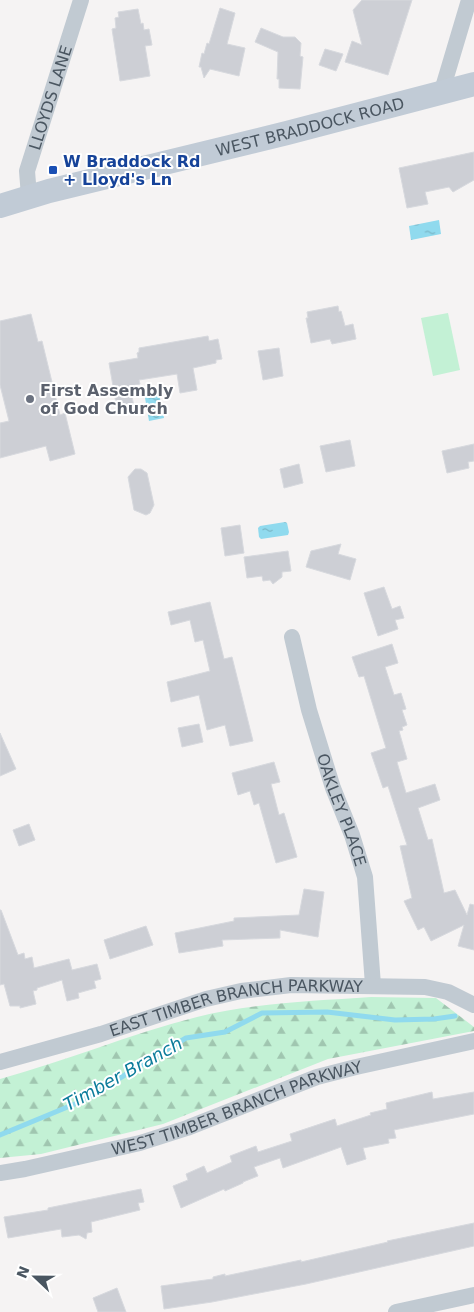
<svg xmlns="http://www.w3.org/2000/svg" width="474" height="1312" font-family="'DejaVu Sans',sans-serif">
<style>
.green{fill:#c3f1d5}
.forest{fill:url(#forest-firs)}
.water{fill:url(#water-ripples)}
.lines{fill:none;stroke-linecap:round;stroke-linejoin:round}
.stream{stroke:#90daee;stroke-width:5}
.building{fill:#cdcfd5;stroke:#d7d9de}
.street{stroke:#c1cad2;stroke-width:16}
.secondary{stroke:#c1cbd6;stroke-width:24}
.transit-dot{fill:#1a4fb4;stroke:#fff;stroke-width:2}
.worship-dot{fill:#6b7280;stroke:#fff;stroke-width:2}
.labels{text-anchor:middle;stroke-width:4;stroke-linejoin:round;paint-order:stroke}
.street-label{font-size:16px;fill:#4a5661;stroke:#fff}
.transit-label{font-size:16px;font-weight:bold;fill:#164399;stroke:#fff;text-anchor:start}
.worship-label{font-size:16px;font-weight:bold;fill:#5b616d;stroke:#fff;text-anchor:start}
.water-label{font-size:18px;font-style:italic;fill:#0c7c9b;stroke:#fff}
</style>
<defs>
<pattern id="forest-firs" width="22" height="20" patternUnits="userSpaceOnUse" patternTransform="scale(1.25)"><rect width="22" height="20" fill="#c3f1d5"/><path d="M5 1l3.5 6h-7zM16 11l3.5 6h-7z" fill="#a0c6b0"/></pattern>
<pattern id="water-ripples" width="26" height="14" patternUnits="userSpaceOnUse" patternTransform="scale(1.25)"><rect width="26" height="14" fill="#90daee"/><path d="M2 4q2-2 4 0t4 0M15 11q2-2 4 0t4 0" fill="none" stroke="#78b4c4"/></pattern>
</defs>
<rect width="100%" height="100%" fill="#f5f3f3"/>
<!-- green -->
<polygon class="green" points="448,313 460,370 433,376 421,318"/>
<!-- forest -->
<path class="forest" d="M371,997l65,1 38,29v4l-146,28 -165,65 -122,30 -41,4v-79c66,-18 130,-45 197,-62 57,-14 116,-16 174,-20z"/>
<!-- water -->
<g class="water">
<polygon points="439,220 441,234 411,240 409,226"/>
<polygon points="158,389 164,418 149,421 144,392"/>
<polygon points="285,522 287,523 289,532 288,535 261,539 259,537 258,528 260,526"/>
</g>
<g class="lines">
<!-- stream -->
<polyline class="stream" points="0,1135 82,1101 186,1038 225,1032 262,1013 327,1012 395,1020 434,1019 455,1016"/>
</g>
<!-- building -->
<g class="building">
<polygon points="362,0 412,0 388,75 345,62 352,41 362,45 353,10"/>
<polygon points="220,8 235,13 227,44 245,48 239,76 210,69 204,78 201,67 199,67 202,53 204,54 207,43 209,44"/>
<polygon points="138,9 141,24 143,23 144,30 149,29 152,45 145,46 150,76 120,81 112,29 116,28 115,18 119,17 118,12"/>
<polygon points="261,28 283,37 295,37 301,43 300,56 303,57 300,89 279,88 279,79 277,79 278,52 255,42"/>
<polygon points="325,49 343,54 336,71 319,65"/>
<polygon points="474,152 474,180 453,192 449,187 425,192 428,204 407,208 399,168"/>
<polygon points="338,306 339,312 341,311 345,326 353,324 356,339 332,344 330,339 311,343 306,318 308,318 307,312"/>
<polygon points="31,314 38,342 42,341 60,415 65,413 75,454 50,461 46,446 0,458 0,423 9,421 0,385 0,321"/>
<polygon points="208,336 209,341 218,339 222,359 216,360 216,363 193,368 197,390 180,393 177,374 139,380 140,384 130,386 135,412 118,415 109,363 138,358 137,353 139,352 139,348"/>
<polygon points="279,348 283,376 263,380 258,351"/>
<polygon points="350,440 355,466 326,472 320,446"/>
<polygon points="474,444 474,461 468,462 469,468 447,473 442,451"/>
<polygon points="299,464 303,483 284,488 280,469"/>
<polygon points="135,469 141,469 147,473 154,505 150,513 146,515 134,510 128,477"/>
<polygon points="240,525 244,553 225,556 221,528"/>
<polygon points="341,544 338,554 356,559 350,580 306,567 311,551"/>
<polygon points="288,551 291,571 282,572 282,577 273,584 270,580 263,581 262,576 247,578 244,557"/>
<polygon points="384,587 392,609 400,606 404,618 395,620 398,629 378,636 364,593"/>
<polygon points="210,602 224,659 232,657 253,741 230,746 225,725 207,730 199,695 171,702 167,682 210,671 203,640 195,642 190,620 171,625 168,612"/>
<polygon points="392,644 398,663 385,667 394,695 401,693 406,709 402,710 407,725 402,727 403,730 399,731 407,759 397,762 406,793 435,784 440,800 418,808 428,840 432,839 444,893 455,890 467,915 470,904 474,905 474,950 458,946 464,925 431,941 424,927 418,930 404,901 412,898 400,846 407,845 388,786 383,788 371,753 386,748 364,676 359,677 352,657"/>
<polygon points="199,724 203,742 182,747 178,728"/>
<polygon points="0,733 16,769 0,776"/>
<polygon points="274,762 280,782 271,784 279,815 284,813 297,857 276,863 259,803 254,805 250,791 238,795 232,773"/>
<polygon points="29,824 35,840 19,846 13,830"/>
<polygon points="304,889 324,892 318,937 280,930 280,938 222,940 223,946 179,953 175,933 234,921 234,918 299,915"/>
<polygon points="0,910 1,910 18,955 24,953 25,959 32,957 34,968 69,959 72,970 97,964 101,979 94,981 96,988 78,993 79,998 67,1001 62,980 37,988 37,990 33,991 36,1004 20,1008 20,1006 10,1006 4,984 0,985"/>
<polygon points="146,926 153,945 110,959 104,940"/>
<polygon points="432,1092 433,1099 474,1092 474,1114 394,1130 396,1138 388,1139 389,1143 363,1148 366,1159 347,1165 341,1147 283,1168 280,1158 254,1167 258,1176 243,1182 243,1183 225,1191 224,1189 181,1208 173,1186 188,1180 186,1174 204,1166 207,1173 232,1162 230,1156 256,1146 258,1152 292,1141 290,1134 335,1119 337,1126 371,1115 370,1113 387,1109 386,1103"/>
<polygon points="141,1189 144,1202 138,1203 140,1210 91,1222 92,1232 87,1233 86,1239 79,1235 62,1237 61,1229 8,1238 4,1217 48,1210 48,1208"/>
<polygon points="474,1223 474,1246 306,1284 212,1302 164,1309 161,1286 213,1279 213,1277 225,1274 225,1276 301,1260 301,1262 388,1242 387,1241"/>
<polygon points="117,1288 126,1312 98,1312 93,1298"/>
</g>
<g class="lines">
<!-- street -->
<g class="street">
<polyline points="441,94 469,0"/>
<path id="s1" d="M29,196l-2,-25 54,-171"/>
<path id="s2" d="M292,637l17,73 24,78 19,47 13,42 8,108"/>
<path id="s3" d="M0,1062l101,-28 105,-35 35,-8 50,-6 134,2 23,5 26,13"/>
<path id="s4" d="M0,1173l25,-4 115,-26 47,-15 130,-51 39,-10 118,-26"/>
<polyline points="396,1312 474,1295"/>
</g>
<!-- secondary -->
<path class="secondary" id="s5" d="M0,206l49,-15 238,-58 187,-49"/>
</g>
<!-- markers -->
<rect class="transit-dot" x="48" y="165" width="10" height="10" rx="2.5"/>
<circle class="worship-dot" cx="30" cy="399" r="5"/>
<g class="labels">
<!-- street labels -->
<g class="street-label">
<text dy="6" stroke="none"><textPath href="#s1" startOffset="102">LLOYDS LANE</textPath></text>
<text dy="6" stroke="none"><textPath href="#s5" startOffset="320">WEST BRADDOCK ROAD</textPath></text>
<text dy="6" stroke="none"><textPath href="#s2" startOffset="180">OAKLEY PLACE</textPath></text>
<text dy="6" stroke="none"><textPath href="#s3" startOffset="244">EAST TIMBER BRANCH PARKWAY</textPath></text>
<text dy="6" stroke="none"><textPath href="#s4" startOffset="246">WEST TIMBER BRANCH PARKWAY</textPath></text>
</g>
<!-- transit labels -->
<g class="transit-label">
<text x="63" y="167">W Braddock Rd<tspan x="63" dy="18">+ Lloyd's Ln</tspan></text>
</g>
<!-- worship labels -->
<g class="worship-label">
<text x="40" y="396">First Assembly<tspan x="40" dy="18">of God Church</tspan></text>
</g>
<!-- water labels -->
<g class="water-label">
<text transform="translate(123 1074) rotate(-29)" y="6">Timber Branch</text>
</g>
</g>
<!-- north arrow -->
<g transform="translate(35 1277) rotate(292)" stroke="#ffffff" stroke-width="4" paint-order="stroke">
<path d="M0-4L9 19L0 12L-9 19Z" fill="#4a5661"/>
<text y="-8" font-size="14" font-weight="bold" text-anchor="middle" fill="#4a5661">N</text>
</g>
</svg>
